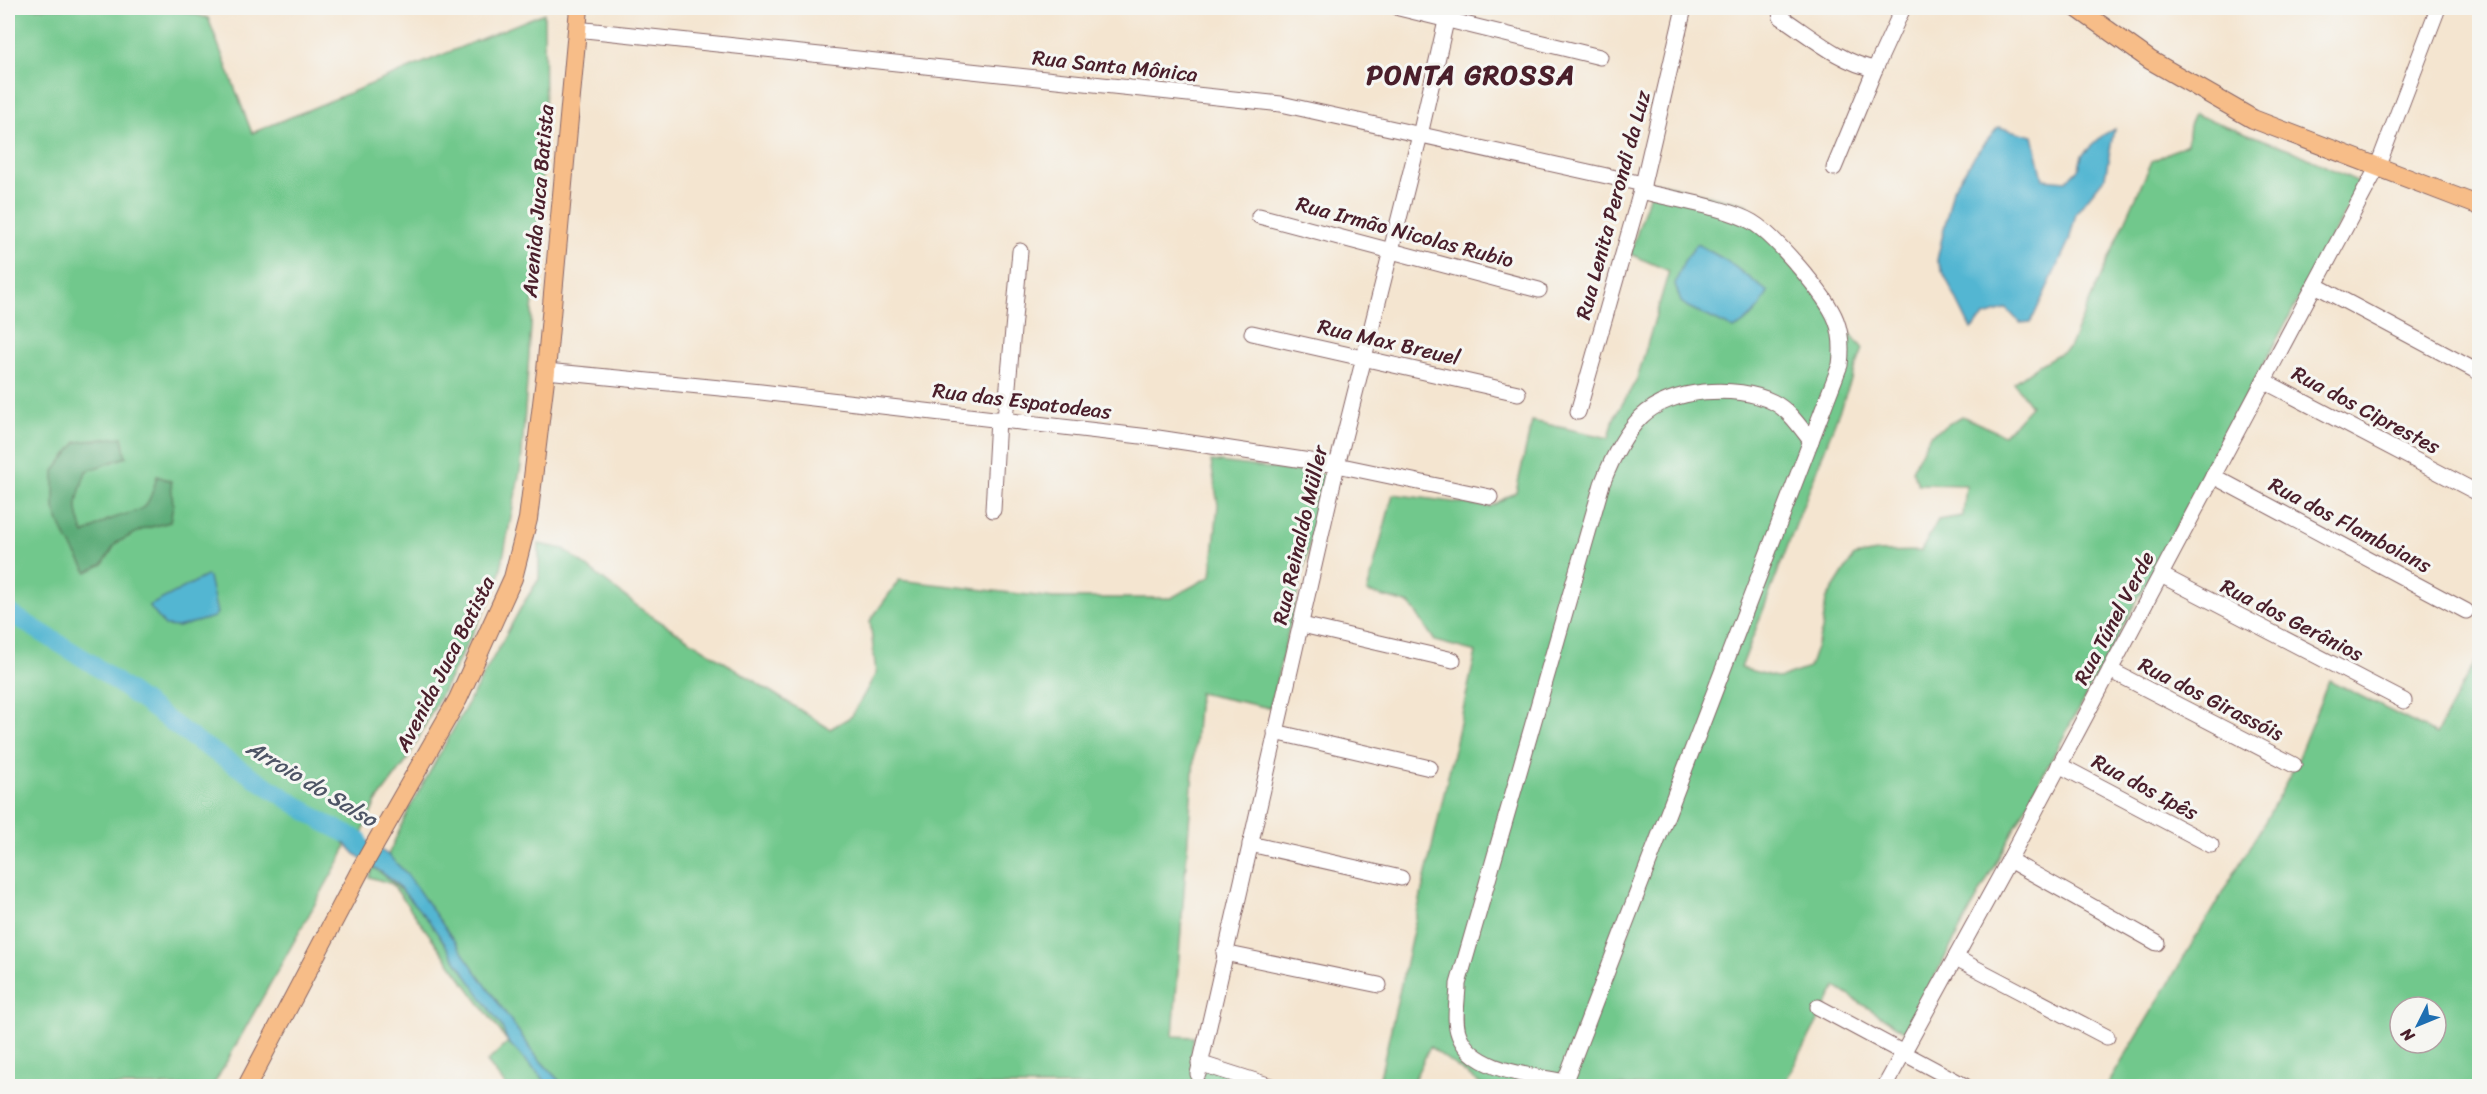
<svg xmlns="http://www.w3.org/2000/svg" width="2487" height="1094" font-family="Sriracha,sans-serif">
<style>
.green{fill:#71c88c;stroke:#5e745c;stroke-width:1.5;fill-rule:evenodd}
.forest{fill:#5cac78;stroke:#536652;stroke-width:1.5}
.water{fill:#53b6d2;stroke:#4e6a7e;stroke-width:1.5}
.lines{fill:none;stroke-linecap:round;stroke-linejoin:round}
.river{stroke:#53b6d2;stroke-width:18}
.minor-casing{stroke:#866465;stroke-width:17}
.major-casing{stroke:#866465;stroke-width:20}
.minor{stroke:#fff;stroke-width:15}
.major{stroke:#f7bd88;stroke-width:18}
.labels{text-anchor:middle;stroke-width:6;stroke-linejoin:round;paint-order:stroke}
.street-label{font-size:21px;fill:#4a1f2b;stroke:#f6f6f2}
.water-label{font-size:22px;font-style:italic;fill:#4d5465;stroke:#f6f6f2}
.district-label{font-size:27px;font-weight:bold;letter-spacing:1.5px;fill:#4a1f2b;stroke:#f6f6f2}
</style>
<rect width="100%" height="100%" fill="#f6f6f2"/>
<filter id="ink" filterUnits="userSpaceOnUse"><feTurbulence type="fractalNoise" baseFrequency=".0167" numOctaves="2"/><feDisplacementMap in="SourceGraphic" scale="12" xChannelSelector="R" yChannelSelector="G"/><feConvolveMatrix kernelMatrix="1 2 1 2 8 2 1 2 1" color-interpolation-filters="sRGB"/></filter>
<filter id="wash" filterUnits="userSpaceOnUse"><feTurbulence type="fractalNoise" baseFrequency=".008" numOctaves="4" result="noise"/><feDisplacementMap in="SourceGraphic" scale="24" xChannelSelector="R" yChannelSelector="G"/><feGaussianBlur stdDeviation="1.35" result="paint"/><feColorMatrix in="noise" values="0 0 0 0 0 0 0 0 0 0 0 0 0 0 0 0 0 1.4 0 .05"/><feComposite in="paint" operator="in"/></filter>
<g filter="url(#wash)">
<rect width="100%" height="100%" fill="#f4e5d0"/>
<!-- green -->
<g class="green">
<path d="M8,8h162l38,10 44,115 292,-120 1,118 -24,335 -23,118 -92,178 -30,40 -15,34 -15,-10 -11,5 11,14 -3,9 -130,232h-205zM77,442l49,15 -40,14c-10,29 -14,34 -2,63l24,-14 29,-7 14,-13 19,22 -27,7 -27,14 -13,21 -49,-55z"/>
<polygon points="2194,114 2289,149 2361,183 1905,1032 1836,987 1783,1086 1483,1086 1430,1047 1411,1086 1378,1086 1476,652 1435,641 1410,604 1367,592 1393,494 1490,507 1516,492 1532,421 1609,438 1614,418 1637,379 1669,271 1630,254 1654,182 1747,205 1863,349 1741,668 1780,678 1809,668 1822,630 1826,600 1854,556 1877,552 1921,551 1938,520 1963,516 1966,485 1918,484 1912,470 1930,435 1962,416 2004,435 2031,406 2014,383 2039,365 2069,348 2152,161 2187,144 2189,125"/>
<polygon points="1211,461 1326,475 1270,708 1199,693 1173,1036 1194,1037 1191,1056 1289,1086 564,1086 536,1056 388,855 408,811 523,604 539,579 539,544 564,549 645,612 830,729 852,716 876,673 870,621 899,580 1054,598 1171,598 1211,576 1218,505"/>
<path d="M2479,654v432h-372l156,-261 30,-55 36,-90 107,54zM2400,1007h36v36h-36z"/>
<path d="M373,867c52,34 94,107 129,160l7,15 41,44h-44l-19,-24 21,-20 -116,-158 -23,-7z"/>
</g>
<!-- forest -->
<path class="forest" d="M122,437l4,20 -40,14c-9,29 -14,34 -2,63 9,-4 16,-11 25,-14 34,-14 37,-2 48,-44l14,5 2,24 -3,17 -27,7 -27,14 -13,21 -16,8 -23,-38 -10,-25v-38l23,-29z"/>
<!-- water -->
<g class="water">
<polygon points="1998,127 2033,136 2043,179 2066,181 2079,168 2082,155 2103,135 2114,129 2105,177 2076,213 2069,241 2031,322 2020,323 2007,309 1985,316 1971,329 1937,260 1953,189 1976,154"/>
<path d="M1697,244l30,17 41,31c-6,15 -20,30 -34,37l-46,-22 -7,-5 -6,-18 9,-23z"/>
<polygon points="206,576 209,577 217,613 214,617 178,627 165,626 149,606"/>
<polygon points="346,826 388,855 406,873 536,1056 564,1086 550,1086 508,1042 502,1027 429,921 394,881 355,854 334,831"/>
</g>
<g class="lines">
<!-- river -->
<polyline class="river" points="8,612 91,663 194,739 323,822 359,840"/>
</g>
</g>
<g filter="url(#ink)">
<g class="lines">
<!-- minor casing -->
<g class="minor-casing">
<g id="minor">
<polyline points="1399,8 1600,57"/>
<path d="M1779,8l2,9c28,18 60,46 94,52"/>
<polyline points="576,29 1281,104 1643,184"/>
<polyline points="1834,168 1875,69 1903,8"/>
<polyline points="1259,216 1539,290"/>
<polyline points="2315,285 2480,373"/>
<polyline points="1252,333 1518,393"/>
<polyline points="546,371 761,392 1158,438 1337,465 1490,497"/>
<polyline points="2264,381 2480,494"/>
<polyline points="1578,412 1643,184 1684,8"/>
<polyline points="1005,420 1020,251"/>
<polyline points="2213,476 2466,611"/>
<polyline points="993,510 998,419"/>
<polyline points="2161,575 2404,701"/>
<polyline points="1302,625 1453,660"/>
<polyline points="2110,670 2294,765"/>
<polyline points="1275,732 1430,768"/>
<polyline points="2059,765 2211,845"/>
<polyline points="1250,844 1401,878"/>
<polyline points="2009,860 2157,943"/>
<polyline points="1224,953 1379,985"/>
<polyline points="1956,958 2107,1037"/>
<polyline points="1818,1007 1965,1086"/>
<polyline points="1199,1063 1271,1086"/>
<polyline points="1198,1074 1337,465 1420,135 1449,8"/>
<path d="M1565,1082c-34,-7 -92,-10 -106,-47 -6,-15 -1,-36 -1,-51l144,-500c9,-23 21,-49 39,-67 29,-29 96,-33 132,-15 16,8 27,25 38,39"/>
<path d="M1563,1086l277,-721c2,-16 2,-30 -4,-45 -9,-24 -62,-85 -84,-98 -26,-15 -81,-23 -111,-31"/>
<polyline points="1885,1086 2009,860 2377,168 2438,8"/>
</g>
</g>
<!-- major casing -->
<g class="major-casing">
<g id="major">
<polyline points="2077,8 2150,60 2253,119 2480,206"/>
<polyline points="247,1086 362,867 458,699 513,578 528,519 546,371 579,8"/>
</g>
</g>
<!-- minor -->
<use href="#minor" class="minor"/>
<!-- major -->
<use href="#major" class="major"/>
</g>
</g>
<g class="labels">
<!-- street labels -->
<g class="street-label">
<text transform="translate(1115 66) rotate(6)" y="7">Rua Santa Mônica</text>
<text transform="translate(538 201) rotate(-85)" y="7">Avenida Juca Batista</text>
<text transform="translate(1613 205) rotate(-75)" y="7">Rua Lenita Perondi da Luz</text>
<text transform="translate(1405 232) rotate(15)" y="7">Rua Irmão Nicolas Rubio</text>
<text transform="translate(1389 342) rotate(13)" y="7">Rua Max Breuel</text>
<text transform="translate(1022 401) rotate(7)" y="7">Rua das Espatodeas</text>
<text transform="translate(2366 410) rotate(28)" y="7">Rua dos Ciprestes</text>
<text transform="translate(2350 525) rotate(28)" y="7">Rua dos Flamboians</text>
<text transform="translate(1300 535) rotate(-77)" y="7">Rua Reinaldo Müller</text>
<text transform="translate(2114 618) rotate(-62)" y="7">Rua Túnel Verde</text>
<text transform="translate(2292 620) rotate(27)" y="7">Rua dos Gerânios</text>
<text transform="translate(445 664) rotate(-63)" y="7">Avenida Juca Batista</text>
<text transform="translate(2211 699) rotate(27)" y="7">Rua dos Girassóis</text>
<text transform="translate(2145 787) rotate(28)" y="7">Rua dos Ipês</text>
</g>
<!-- water labels -->
<g class="water-label">
<text transform="translate(312 783) rotate(31)" y="8">Arroio do Salso</text>
</g>
<!-- district labels -->
<g class="district-label">
<text x="1471" y="84">PONTA GROSSA</text>
</g>
</g>
<!-- margin -->
<rect width="2487" height="1094" fill="none" stroke="#f6f6f2" stroke-width="30"/>
<!-- north arrow -->
<g transform="translate(2418 1025) rotate(227)"><circle r="28" fill="#f6f6f2" stroke="#b1a0a2" stroke-width="1.5"/>
<path d="M0-4.5L10 22L0 15L-10 22Z" fill="#1f6fb2"/>
<text y="-9" font-size="16" font-weight="bold" text-anchor="middle" fill="#4a1f2b">N</text>
</g>
</svg>
